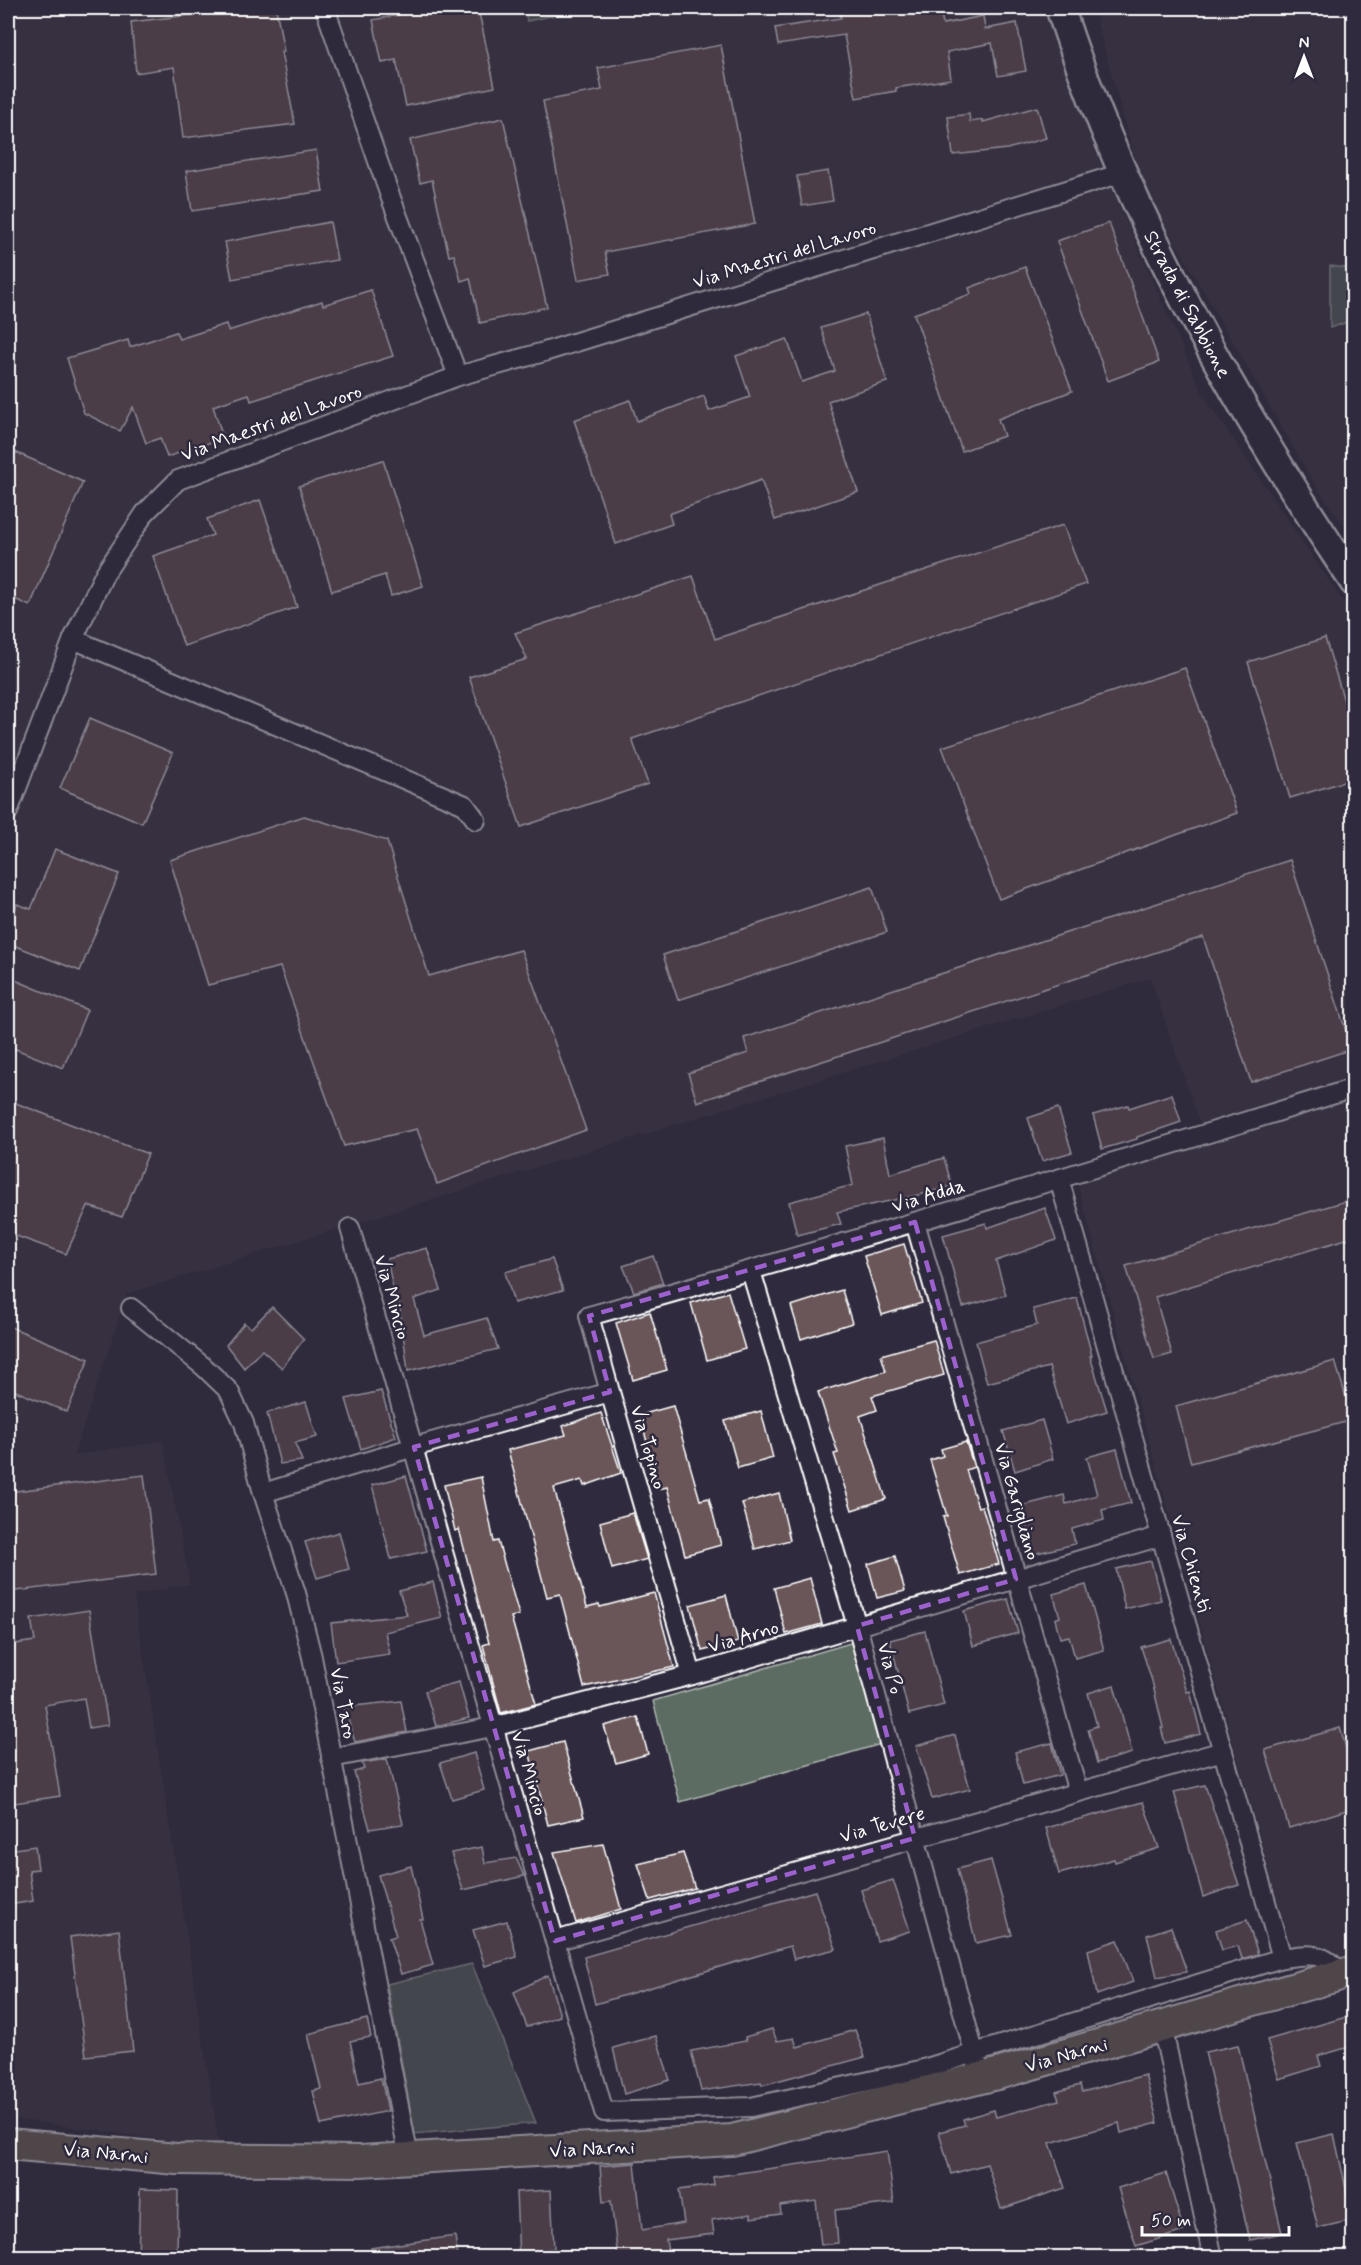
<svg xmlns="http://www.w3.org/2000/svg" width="1361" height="2265" font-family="Mynerve,sans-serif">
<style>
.built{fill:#413745}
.green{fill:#5c6c62;stroke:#aeb6b0;stroke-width:1.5}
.building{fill:#6a5559;stroke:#fff;stroke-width:1.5}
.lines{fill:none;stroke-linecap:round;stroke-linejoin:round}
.street-casing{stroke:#fff;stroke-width:22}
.secondary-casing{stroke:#fff;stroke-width:32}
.primary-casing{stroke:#fff;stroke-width:34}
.street{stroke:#2f2a3d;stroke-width:18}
.secondary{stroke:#2f2a3d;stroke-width:27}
.primary{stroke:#76695c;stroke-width:30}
.marked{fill:none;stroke:#9c61cf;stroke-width:4.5;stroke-dasharray:12 8;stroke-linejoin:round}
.labels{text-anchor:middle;stroke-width:5;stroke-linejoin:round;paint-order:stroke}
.street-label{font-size:20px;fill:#fff;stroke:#2f2a3d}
</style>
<rect width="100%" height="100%" fill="#2f2a3d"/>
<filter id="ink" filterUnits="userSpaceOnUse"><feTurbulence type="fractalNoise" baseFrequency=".0167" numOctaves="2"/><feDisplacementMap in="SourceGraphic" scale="12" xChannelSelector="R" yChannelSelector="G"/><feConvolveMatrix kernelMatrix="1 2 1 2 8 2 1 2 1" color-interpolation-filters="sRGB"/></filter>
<g filter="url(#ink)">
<!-- built -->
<g class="built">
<polygon points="8,8 1049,8 1096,153 1204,396 1353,616 1353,1953 1337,1958 1290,1945 1072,1166 1200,1124 1150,978 127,1294 74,1455 163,1441 190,1584 134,1595 219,2143 178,2142 8,2118"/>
<polygon points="1093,8 1353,8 1353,538 1315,485 1142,185"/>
</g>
<!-- green -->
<g class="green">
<polygon points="525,8 554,8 556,15 527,21"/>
<polygon points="1330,266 1353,269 1354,320 1330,328"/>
<polygon points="854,1642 881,1744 680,1802 653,1701"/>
<polygon points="472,1964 536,2123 415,2134 387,1984"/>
</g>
<!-- building -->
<g class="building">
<polygon points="251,8 276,8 284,52 281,52 295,124 183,138 174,67 136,73 131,22"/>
<polygon points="433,8 478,8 495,87 406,106 396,60 382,63 373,20"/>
<polygon points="839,8 881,8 882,14 925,8 940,8 943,24 983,16 985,29 1017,23 1026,71 998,76 992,43 947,52 951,79 896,88 896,91 856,98 844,35 778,45 775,28 841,18"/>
<polygon points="721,45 755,224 605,252 610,274 578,280 543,101 602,90 598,68"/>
<polygon points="1037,107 1046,138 1007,149 953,155 948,117 969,114 970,122 983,120 983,122"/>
<polygon points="503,118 547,307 480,323 470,278 461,281 454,255 449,256 432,180 420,183 410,140"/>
<polygon points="316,150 323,191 192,211 186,171"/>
<polygon points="828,171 833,201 802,206 797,176"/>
<polygon points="330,222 337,260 232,279 225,242"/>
<polygon points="1109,223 1159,362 1108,381 1057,241"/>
<polygon points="1025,267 1072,391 998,419 1004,436 962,451 914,314 971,294 969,288"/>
<polygon points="371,290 393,356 251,401 249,394 213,406 223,438 167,457 160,438 146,443 133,407 120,431 84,413 67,358 128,340 130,347 176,332 179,339 226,324 228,331 322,301 323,305"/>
<polygon points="866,314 887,382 828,401 858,492 775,520 761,480 669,514 672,524 616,544 574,420 630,400 637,421 704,396 709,411 750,397 736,356 787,339 802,382 835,371 821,328"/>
<polygon points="8,449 83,482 30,606 8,596"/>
<polygon points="383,460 423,586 391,596 385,575 332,591 299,486"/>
<polygon points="260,500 297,607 184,646 153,556 213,535 207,519"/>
<polygon points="1063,525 1086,584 632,739 648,784 521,827 469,677 527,659 515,633 693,576 715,639"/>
<polygon points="1325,638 1349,717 1353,716 1353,779 1290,798 1248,662"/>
<polygon points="1185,668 1237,813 999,899 942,747"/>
<polygon points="90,718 173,753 142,823 60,788"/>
<polygon points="304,816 387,841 429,976 521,950 586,1130 437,1184 417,1129 344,1146 280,967 208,985 170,860"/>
<polygon points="55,849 119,874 80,971 8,943 8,929 17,904 31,909"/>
<polygon points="1290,860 1352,1049 1251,1082 1203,937 697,1102 688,1073 748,1053 744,1038"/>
<polygon points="872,887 887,932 678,1000 663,955"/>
<polygon points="8,977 87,1010 63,1068 8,1046"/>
<polygon points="1172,1094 1181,1122 1137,1137 1137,1139 1102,1149 1093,1115 1128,1105 1129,1108"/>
<polygon points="8,1100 148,1154 122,1217 88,1206 66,1254 8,1233"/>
<polygon points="1058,1108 1072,1152 1042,1161 1028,1118"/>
<polygon points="883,1138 890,1174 944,1158 952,1186 923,1194 837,1212 841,1224 797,1235 789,1202 853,1185 845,1146"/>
<polygon points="1353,1199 1353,1237 1155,1297 1172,1354 1154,1359 1126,1266"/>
<polygon points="1045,1208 1056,1240 996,1261 1006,1295 963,1307 943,1235 986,1223 987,1228"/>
<polygon points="904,1244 922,1303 882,1315 864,1256"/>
<polygon points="427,1248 441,1290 414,1299 424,1335 487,1318 498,1349 408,1371 399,1303 396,1304 387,1259"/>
<polygon points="653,1256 663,1283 634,1292 623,1266"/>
<polygon points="552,1259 563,1290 514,1303 505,1272"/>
<polygon points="842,1290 852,1323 801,1339 791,1306"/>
<polygon points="728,1292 745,1349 707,1360 691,1303"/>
<polygon points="1077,1298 1092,1356 1090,1356 1107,1411 1066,1424 1049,1367 987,1383 976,1342 1037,1325 1033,1309"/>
<polygon points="272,1307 304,1339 282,1368 262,1350 244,1368 226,1345 244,1323 251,1328"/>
<polygon points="650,1312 667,1370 633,1380 616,1323"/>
<polygon points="8,1326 89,1359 67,1412 8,1388"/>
<polygon points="934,1340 944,1375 872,1396 877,1410 860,1416 886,1499 852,1510 834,1454 838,1453 818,1392 886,1371 881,1355"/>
<polygon points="1335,1361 1353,1420 1191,1463 1176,1406"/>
<polygon points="381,1391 396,1437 361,1449 346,1399"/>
<polygon points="306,1402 317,1437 295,1443 302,1461 280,1464 267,1413"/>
<polygon points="673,1406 700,1500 709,1498 721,1545 685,1555 667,1487 659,1489 640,1415"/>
<polygon points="761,1411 773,1458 738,1468 725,1421"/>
<polygon points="601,1413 621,1473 584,1486 582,1480 554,1488 587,1607 599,1604 600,1607 654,1593 674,1667 584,1687 560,1594 547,1597 508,1450 566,1435 563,1426"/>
<polygon points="1042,1420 1053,1459 1015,1471 1003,1431"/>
<polygon points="966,1442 974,1467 966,1470 978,1507 982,1506 999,1564 960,1575 943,1517 947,1516 930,1460 943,1456 941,1449"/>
<polygon points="1117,1449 1131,1503 1102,1510 1104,1520 1072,1529 1075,1544 1033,1554 1021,1506 1064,1495 1066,1504 1097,1495 1087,1457"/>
<polygon points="144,1475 156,1574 8,1592 8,1492"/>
<polygon points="406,1476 427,1551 391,1559 372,1485"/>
<polygon points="481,1477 494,1542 498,1541 519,1615 511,1617 536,1704 501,1713 483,1645 489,1643 459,1529 455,1531 444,1485"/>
<polygon points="779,1493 790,1540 755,1549 742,1503"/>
<polygon points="633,1513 647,1559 612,1569 600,1522"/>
<polygon points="339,1532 349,1569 317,1578 305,1542"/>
<polygon points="895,1556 905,1591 877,1598 868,1564"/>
<polygon points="1151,1561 1161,1600 1125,1609 1116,1569"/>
<polygon points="810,1578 822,1624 786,1634 774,1588"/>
<polygon points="433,1582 442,1618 385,1632 390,1654 336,1662 331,1623 407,1615 399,1591"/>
<polygon points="1086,1585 1104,1650 1075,1658 1069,1636 1060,1638 1055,1619 1060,1617 1053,1594"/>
<polygon points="726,1595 738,1642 702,1651 690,1605"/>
<polygon points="1008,1599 1018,1633 973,1646 964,1611"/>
<polygon points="89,1610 108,1725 89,1728 84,1698 45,1705 60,1796 8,1804 8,1645 35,1641 31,1619"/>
<polygon points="925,1631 944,1705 909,1714 890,1640"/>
<polygon points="1171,1639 1187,1692 1190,1691 1201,1734 1165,1743 1161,1728 1163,1728 1152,1681 1141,1647"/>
<polygon points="459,1682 469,1718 436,1726 425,1691"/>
<polygon points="1114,1685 1132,1753 1097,1763 1088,1729 1097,1726 1088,1693"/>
<polygon points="401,1701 407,1732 355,1742 344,1707"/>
<polygon points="638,1717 648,1754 616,1763 604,1726"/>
<polygon points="1340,1728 1353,1771 1353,1808 1289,1828 1265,1750"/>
<polygon points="955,1735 970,1789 932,1799 916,1746"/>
<polygon points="563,1742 584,1817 548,1825 529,1751"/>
<polygon points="1052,1743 1060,1775 1023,1785 1015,1752"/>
<polygon points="474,1753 484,1790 452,1799 440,1763"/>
<polygon points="387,1759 403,1824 370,1829 354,1772 364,1769 362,1763"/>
<polygon points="1205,1785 1239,1885 1203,1897 1174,1792"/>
<polygon points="1143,1802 1159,1848 1115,1862 1114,1859 1059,1874 1046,1828"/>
<polygon points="603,1844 621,1909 576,1923 554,1852"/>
<polygon points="35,1846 38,1869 29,1870 33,1901 8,1905 8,1850"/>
<polygon points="482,1847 485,1863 516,1858 524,1876 463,1890 451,1853"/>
<polygon points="683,1853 695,1888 650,1900 638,1864"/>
<polygon points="991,1860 1012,1935 976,1943 957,1869"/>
<polygon points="411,1866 423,1919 420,1919 433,1965 401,1974 389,1938 396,1936 378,1875"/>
<polygon points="893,1880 910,1931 877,1941 861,1890"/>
<polygon points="815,1891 836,1949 794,1959 790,1946 595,2004 584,1957"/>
<polygon points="1247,1920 1258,1954 1242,1959 1238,1946 1222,1950 1216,1930"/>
<polygon points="507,1921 517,1957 485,1966 473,1930"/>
<polygon points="1171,1927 1187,1972 1157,1977 1147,1935"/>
<polygon points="119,1930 133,2051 86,2056 70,1937"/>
<polygon points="1118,1940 1133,1982 1097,1995 1088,1950"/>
<polygon points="548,1975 560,2016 527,2027 514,1992"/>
<polygon points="1353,2015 1353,2046 1318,2056 1321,2066 1279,2079 1267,2040"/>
<polygon points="367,2019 371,2037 350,2041 359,2083 381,2078 388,2111 321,2125 313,2091 321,2089 308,2034"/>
<polygon points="772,2029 777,2041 794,2038 797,2047 855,2030 865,2057 762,2085 761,2082 701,2091 691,2051 746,2041 745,2037"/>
<polygon points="656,2036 670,2080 624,2094 613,2048"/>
<polygon points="1238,2045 1282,2233 1250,2240 1205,2052"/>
<polygon points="1145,2075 1158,2123 1121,2133 1119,2123 1050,2143 1065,2188 1001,2209 987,2164 951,2174 939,2132 965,2125 963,2119 994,2110 996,2117 1059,2100 1056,2092 1080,2085 1082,2092"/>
<polygon points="1334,2134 1353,2220 1318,2228 1297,2143"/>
<polygon points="887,2151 894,2203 835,2210 838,2243 821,2245 816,2201 780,2206 781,2214 751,2218 751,2214 712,2220 714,2234 666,2240 669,2258 618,2258 611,2201 603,2202 600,2166 635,2163 642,2230 684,2223 679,2190 714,2185 713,2177"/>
<polygon points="1166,2173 1184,2231 1136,2246 1118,2188"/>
<polygon points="140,2189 178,2190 177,2258 138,2258"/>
<polygon points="551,2190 554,2249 548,2249 549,2258 519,2258 516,2192"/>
<polygon points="455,2236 458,2258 371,2258 371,2248"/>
</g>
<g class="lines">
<!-- street casing -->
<g class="street-casing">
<g id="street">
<polyline points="325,8 389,193 458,376"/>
<polyline points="73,639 465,805 476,820"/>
<polyline points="8,812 73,639 105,573 145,513 178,480 458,376 544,352 1122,173"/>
<polyline points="1059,1179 1282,1958"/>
<polyline points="915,1222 1078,1792"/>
<path d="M350,1228l254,884 147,-5 169,-37 362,-112c27,-4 41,-7 60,16"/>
<polyline points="751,1271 857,1626 977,2063"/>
<polyline points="131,1308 204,1367 229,1391 244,1423 263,1493 296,1593 312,1657 409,2158"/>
<path d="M610,1392l-21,-76c256,-71 511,-149 765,-228"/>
<polyline points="263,1493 414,1447 610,1392 692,1675"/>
<polyline points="331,1758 493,1727 692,1675 1161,1536"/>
<polyline points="555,1941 1223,1751"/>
<polyline points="1162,2026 1213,2258"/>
</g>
</g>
<!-- secondary casing -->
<g class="secondary-casing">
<path id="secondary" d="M1060,8c67,206 173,394 294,574"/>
</g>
<!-- primary casing -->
<g class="primary-casing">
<polyline id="primary" points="8,2144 177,2159 360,2161 732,2140 1001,2073 1354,1971"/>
</g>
<!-- street -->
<use href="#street" class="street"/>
<!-- secondary -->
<use href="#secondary" class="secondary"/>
<!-- primary -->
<use href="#primary" class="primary"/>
</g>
</g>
<!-- marked area -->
<path d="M0 0H1361V2265H0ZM915,1222l101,357 -159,47 58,212 -360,103 -141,-494 196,-55 -21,-76z" fill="#2f2a3d" fill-opacity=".55" fill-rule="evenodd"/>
<path class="marked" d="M915,1222l101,357 -159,47 58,212 -360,103 -141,-494 196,-55 -21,-76z"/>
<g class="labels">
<!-- street labels -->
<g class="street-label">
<text transform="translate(784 254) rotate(-17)" y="7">Via Maestri del Lavoro</text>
<text transform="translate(1188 304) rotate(62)" y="7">Strada di Sabbione</text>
<text transform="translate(271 422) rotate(-20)" y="7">Via Maestri del Lavoro</text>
<text transform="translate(928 1195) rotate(-17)" y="7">Via Adda</text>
<text transform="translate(393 1297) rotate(74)" y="7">Via Mincio</text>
<text transform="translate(649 1447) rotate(74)" y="7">Via Topino</text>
<text transform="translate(1018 1501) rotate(74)" y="7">Via Garigliano</text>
<text transform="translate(1192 1563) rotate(74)" y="7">Via Chienti</text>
<text transform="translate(743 1636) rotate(-16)" y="7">Via Arno</text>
<text transform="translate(891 1668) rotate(75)" y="7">Via Po</text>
<text transform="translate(344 1703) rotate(79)" y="7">Via Taro</text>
<text transform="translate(530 1773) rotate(74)" y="7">Via Mincio</text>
<text transform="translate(882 1824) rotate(-16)" y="7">Via Tevere</text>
<text transform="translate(1066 2054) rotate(-16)" y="7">Via Narni</text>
<text transform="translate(592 2148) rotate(-3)" y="7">Via Narni</text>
<text transform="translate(106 2152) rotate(5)" y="7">Via Narni</text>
</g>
</g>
<!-- margin -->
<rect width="1361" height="2265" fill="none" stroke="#2f2a3d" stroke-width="30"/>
<rect x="15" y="15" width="1331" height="2235" fill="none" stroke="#fff" stroke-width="2" filter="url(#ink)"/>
<!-- north arrow -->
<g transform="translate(1304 57)" stroke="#2f2a3d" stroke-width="4.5" paint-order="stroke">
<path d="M0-4.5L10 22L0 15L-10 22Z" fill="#ffffff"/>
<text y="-9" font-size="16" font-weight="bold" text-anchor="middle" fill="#ffffff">N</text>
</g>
<!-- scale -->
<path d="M1142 2226v9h147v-9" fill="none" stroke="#ffffff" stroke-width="3"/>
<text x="1151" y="2226" font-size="18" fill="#ffffff" stroke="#2f2a3d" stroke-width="4.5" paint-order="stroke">50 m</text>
</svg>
